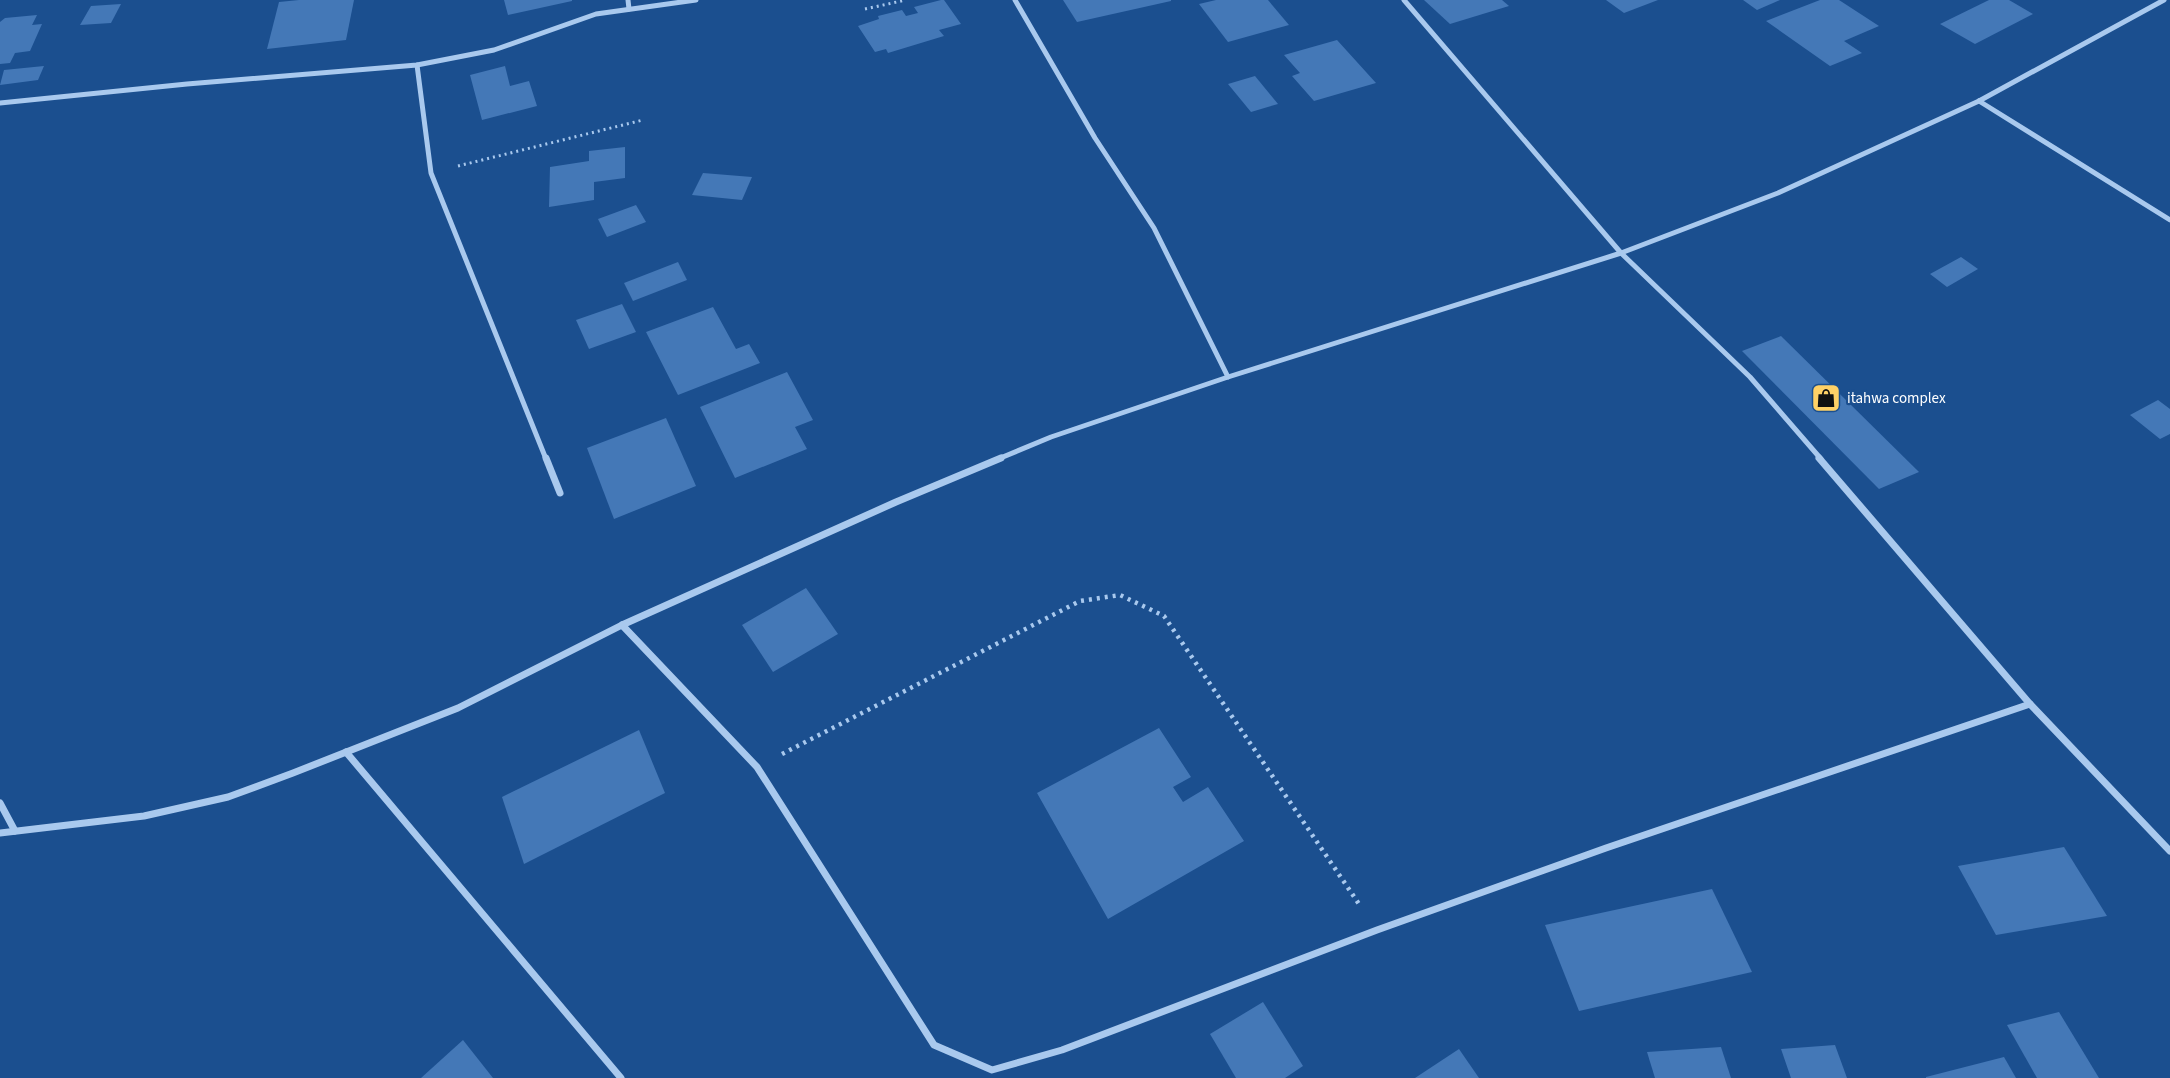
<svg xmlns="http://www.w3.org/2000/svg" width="2170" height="1078" font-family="'Source Sans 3',sans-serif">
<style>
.building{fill:#4478b7}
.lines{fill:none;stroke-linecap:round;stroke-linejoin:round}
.path-far1{stroke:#a9c9ee;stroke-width:3;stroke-dasharray:2 4;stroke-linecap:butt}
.path{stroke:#a9c9ee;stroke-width:4.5;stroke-dasharray:3 5;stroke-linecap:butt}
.street-far1{stroke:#a9c9ee;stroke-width:5}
.street{stroke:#a9c9ee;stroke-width:7}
.labels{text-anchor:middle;stroke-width:4.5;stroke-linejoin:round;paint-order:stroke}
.poi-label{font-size:15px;fill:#fff;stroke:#1b4f8f;text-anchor:start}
</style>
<rect width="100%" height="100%" fill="#1b4f8f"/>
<!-- building -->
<g class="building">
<polygon points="299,0 354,0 346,40 267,49 279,2"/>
<polygon points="504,0 572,0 572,1 508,15"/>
<polygon points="941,0 944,0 961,24 939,30 944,36 888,53 886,49 875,52 858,26 879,19 878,16 902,10 906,16 918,13 914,7"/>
<polygon points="1063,0 1171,0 1171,1 1077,22"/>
<polygon points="1216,0 1268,0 1289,25 1228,42 1199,4"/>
<polygon points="1424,0 1502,0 1509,6 1450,24"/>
<polygon points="1606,0 1658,0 1624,13"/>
<polygon points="1743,0 1780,0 1757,10"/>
<polygon points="1820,0 1839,0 1879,26 1844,41 1862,53 1830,66 1766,21"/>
<polygon points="1989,0 2009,0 2033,14 1975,44 1940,24"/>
<polygon points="121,4 111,23 80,25 91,6"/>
<polygon points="37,15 32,25 42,24 30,51 15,53 10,63 0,64 0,22 5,18"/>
<polygon points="1337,40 1376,83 1314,101 1292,76 1300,73 1284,55"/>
<polygon points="44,66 38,80 0,85 4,70"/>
<polygon points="505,66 510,86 529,81 537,106 482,120 470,75"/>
<polygon points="1255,76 1278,104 1251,112 1228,84"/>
<polygon points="625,147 625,178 594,182 594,200 549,207 550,167 589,161 589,151"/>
<polygon points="703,173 752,177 742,200 692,195"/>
<polygon points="636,205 646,222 607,237 598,219"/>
<polygon points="1961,257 1978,269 1947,287 1930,274"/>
<polygon points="678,262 687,280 633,301 624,283"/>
<polygon points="622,304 636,332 589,349 576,320"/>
<polygon points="713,307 736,349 749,344 760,363 678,395 646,332"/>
<polygon points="1781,336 1919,472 1879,489 1742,351"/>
<polygon points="787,372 813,420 795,427 807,449 735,478 700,407"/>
<polygon points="2158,400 2170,409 2170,434 2160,439 2130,415"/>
<polygon points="666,418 696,486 614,519 587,448"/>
<polygon points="806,588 838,634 773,672 742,625"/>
<polygon points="1159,728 1191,777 1173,787 1183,802 1208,787 1244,841 1108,919 1037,793"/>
<polygon points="639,730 665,793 524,864 502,797"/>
<polygon points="2064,847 2107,916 1996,935 1958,866"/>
<polygon points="1712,889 1752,972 1579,1011 1545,925"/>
<polygon points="1263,1002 1303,1066 1285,1078 1236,1078 1210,1034"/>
<polygon points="2059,1012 2099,1078 2037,1078 2007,1025"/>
<polygon points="463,1040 493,1078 421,1078"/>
<polygon points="1835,1045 1847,1078 1791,1078 1781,1049"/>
<polygon points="1721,1047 1731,1078 1655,1078 1647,1052"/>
<polygon points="1459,1049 1479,1078 1415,1078"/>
<polygon points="2004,1057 2016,1078 1926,1078 1926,1077"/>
</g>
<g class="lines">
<!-- path-far1 -->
<g class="path-far1">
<polyline points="865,9 906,0"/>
<polyline points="458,166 643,120"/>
</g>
<!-- path -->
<polyline class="path" points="782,754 1080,601 1120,595 1164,616 1361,907"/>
<!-- street-far1 -->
<g class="street-far1">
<polyline points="628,0 629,9"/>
<polyline points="1015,0 1095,138 1154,228 1228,377"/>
<polyline points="1404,0 1621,253 1750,377 1821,459"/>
<polyline points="417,65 431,173 546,459"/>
<polyline points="1979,101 2170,220"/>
<polyline points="0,103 187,84 417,65 494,50 596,14 696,0"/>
<polyline points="998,459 1051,437 1228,377 1621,253 1778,193 1979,101 2164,0"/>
</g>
<!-- street -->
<g class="street">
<polyline points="546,458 560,493"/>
<polyline points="1819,458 2030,704 2170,851"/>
<polyline points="622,625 757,767 934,1045 992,1070 1062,1050 1377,930 1606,848 2030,704"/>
<polyline points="346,752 621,1078"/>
<polyline points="0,803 15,831"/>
<polyline points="0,833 144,816 228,797 293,773 458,708 622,625 896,502 1001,458"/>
</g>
</g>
<!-- icons -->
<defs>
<g id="shop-square" transform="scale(1.5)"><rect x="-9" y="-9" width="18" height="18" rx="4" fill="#ffd166" stroke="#1b4f8f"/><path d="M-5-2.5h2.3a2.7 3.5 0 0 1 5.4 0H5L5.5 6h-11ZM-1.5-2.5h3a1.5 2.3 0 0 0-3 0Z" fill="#111"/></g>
</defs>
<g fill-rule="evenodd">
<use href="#shop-square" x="1826" y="398"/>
</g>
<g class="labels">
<!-- poi labels -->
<g class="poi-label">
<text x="1847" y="403">itahwa complex</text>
</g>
</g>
</svg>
